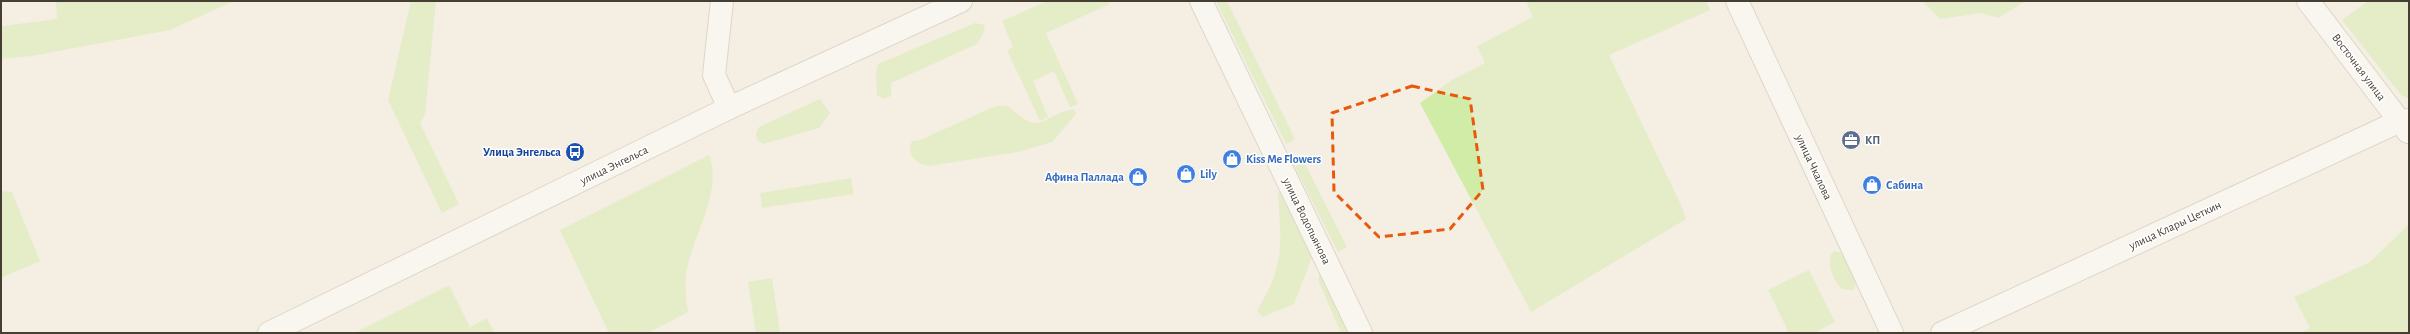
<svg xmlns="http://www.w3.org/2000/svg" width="2410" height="334" font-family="'Alegreya Sans',sans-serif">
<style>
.green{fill:#d0eca7}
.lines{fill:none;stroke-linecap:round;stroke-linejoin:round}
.minor-casing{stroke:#c3b8a8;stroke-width:24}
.tertiary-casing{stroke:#c3b8a8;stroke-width:24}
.minor{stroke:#fff;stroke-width:22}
.tertiary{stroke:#fff;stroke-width:22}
.marked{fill:none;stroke:#e8590c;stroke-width:3;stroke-dasharray:8 5;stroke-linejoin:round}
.labels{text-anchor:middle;stroke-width:3;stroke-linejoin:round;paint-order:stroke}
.street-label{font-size:12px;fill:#463e33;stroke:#fff}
.service-label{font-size:12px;font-weight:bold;fill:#4e5e75;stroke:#fff;text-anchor:start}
.transit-label{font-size:12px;font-weight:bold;fill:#164399;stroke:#fff;text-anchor:end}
.shop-label{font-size:12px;font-weight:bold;fill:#366cbe;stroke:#fff;text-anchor:start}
</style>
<rect width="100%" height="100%" fill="#f4eee3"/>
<!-- green -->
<g class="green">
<polygon points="64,1 234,1 170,30 32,56 1,59 1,17 2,26 57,19 56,2"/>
<polygon points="411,1 436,1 425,114 420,123 459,204 442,213 388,100"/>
<polygon points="1047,1 1108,1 1110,4 1046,33 1078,104 1070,107 1054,71 1033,81 1048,117 1040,121 1007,50 1013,47 1002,21"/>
<polygon points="1216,1 1227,1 1295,139 1286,144"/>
<polygon points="1526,1 1706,1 1710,10 1609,55 1681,205 1686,219 1531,312 1420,103 1452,80 1485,63 1477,46 1533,17"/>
<polygon points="1922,1 2026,1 1998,18 1982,13 1940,19"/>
<polygon points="2368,1 2409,1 2409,99 2401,95 2342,20"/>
<polygon points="975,23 985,25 983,34 977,44 891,83 891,96 884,99 877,95 876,74 878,64"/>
<polygon points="820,99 830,113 819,128 763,144 757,140 756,133 759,127"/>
<path d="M996,106h12c36,33 31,9 66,3l2,5 -24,28 -34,10 -89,14c-13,-2 -23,-11 -17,-25l8,-1z"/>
<path d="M709,155c14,34 -15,79 -22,114 -3,15 -1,29 1,43l-40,21h-39l-49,-103z"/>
<polygon points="1304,162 1347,247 1338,252 1295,167"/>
<polygon points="851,178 854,194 762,208 760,193"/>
<polygon points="1,191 12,192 40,261 1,278"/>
<path d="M1278,192l7,2 28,61 -19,49 -32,13 -5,-7c29,-45 24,-68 21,-118z"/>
<polygon points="2409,224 2409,333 2300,333 2310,328 2294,297 2370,262"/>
<path d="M1835,251l7,2c6,10 19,26 11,37l-11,-1c-10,-10 -14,-22 -11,-35z"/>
<polygon points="1809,270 1835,322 1814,333 1789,333 1768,290"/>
<polygon points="1320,271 1350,333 1341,333 1318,280"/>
<polygon points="772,278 780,333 756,333 748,282"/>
<polygon points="449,285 470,327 487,318 494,333 355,333"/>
</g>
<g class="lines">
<!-- minor casing -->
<g class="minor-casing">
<g id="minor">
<polyline points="722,1 714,75 729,108"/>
<polyline points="1201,1 1361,333"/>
<polyline points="1737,1 1892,333"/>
<polyline points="2308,1 2408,132"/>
<polyline points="1942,333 2400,121 2409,120"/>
</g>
</g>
<!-- tertiary casing -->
<g class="tertiary-casing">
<polyline id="tertiary" points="269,333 729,108 961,1"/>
</g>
<!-- minor -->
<use href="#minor" class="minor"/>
<!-- tertiary -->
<use href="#tertiary" class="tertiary"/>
</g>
<!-- marked area -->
<path d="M0 0H2410V334H0ZM1412,86l58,13 13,91 -33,39 -71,8 -45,-45 -2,-79z" fill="#f4eee3" fill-opacity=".55" fill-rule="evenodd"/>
<path class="marked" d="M1412,86l58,13 13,91 -33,39 -71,8 -45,-45 -2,-79z"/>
<!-- icons -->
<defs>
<g id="office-disc" transform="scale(1)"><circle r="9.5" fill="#5c6f8a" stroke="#fff"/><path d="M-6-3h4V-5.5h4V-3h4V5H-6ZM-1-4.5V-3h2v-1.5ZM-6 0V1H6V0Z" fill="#fff"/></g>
<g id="bus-disc" transform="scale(1)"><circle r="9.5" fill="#1a4fb4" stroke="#fff"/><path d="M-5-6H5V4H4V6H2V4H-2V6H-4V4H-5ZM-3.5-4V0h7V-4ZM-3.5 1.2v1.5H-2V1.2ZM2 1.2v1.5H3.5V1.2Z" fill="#fff"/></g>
<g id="shop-disc" transform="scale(1)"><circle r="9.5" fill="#3f7fe0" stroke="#fff"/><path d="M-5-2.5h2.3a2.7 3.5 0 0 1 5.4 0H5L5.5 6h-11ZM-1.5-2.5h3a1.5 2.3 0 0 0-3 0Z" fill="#fff"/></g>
</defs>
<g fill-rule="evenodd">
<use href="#office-disc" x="1851" y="140"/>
<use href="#bus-disc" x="575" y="152"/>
<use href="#shop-disc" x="1232" y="159"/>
<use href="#shop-disc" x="1186" y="174"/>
<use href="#shop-disc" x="1138" y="177"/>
<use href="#shop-disc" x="1872" y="185"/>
</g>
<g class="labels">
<!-- street labels -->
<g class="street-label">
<text transform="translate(2359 67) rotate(53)" y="4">Восточная улица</text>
<text transform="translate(614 165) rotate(-26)" y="4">улица Энгельса</text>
<text transform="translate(1814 167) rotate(65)" y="4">улица Чкалова</text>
<text transform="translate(1307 221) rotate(64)" y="4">улица Водопьянова</text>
<text transform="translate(2175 225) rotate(-25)" y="4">улица Клары Цеткин</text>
</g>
<!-- service labels -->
<g class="service-label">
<text x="1865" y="144">КП</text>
</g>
<!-- transit labels -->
<g class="transit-label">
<text x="561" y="156">Улица Энгельса</text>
</g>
<!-- shop labels -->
<g class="shop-label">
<text x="1246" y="163">Kiss Me Flowers</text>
<text x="1200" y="178">Lily</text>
<text x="1124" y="181" text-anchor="end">Афина Паллада</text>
<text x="1886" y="189">Сабина</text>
</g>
</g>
<!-- border -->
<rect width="2410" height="334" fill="none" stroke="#463e33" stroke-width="4"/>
</svg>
